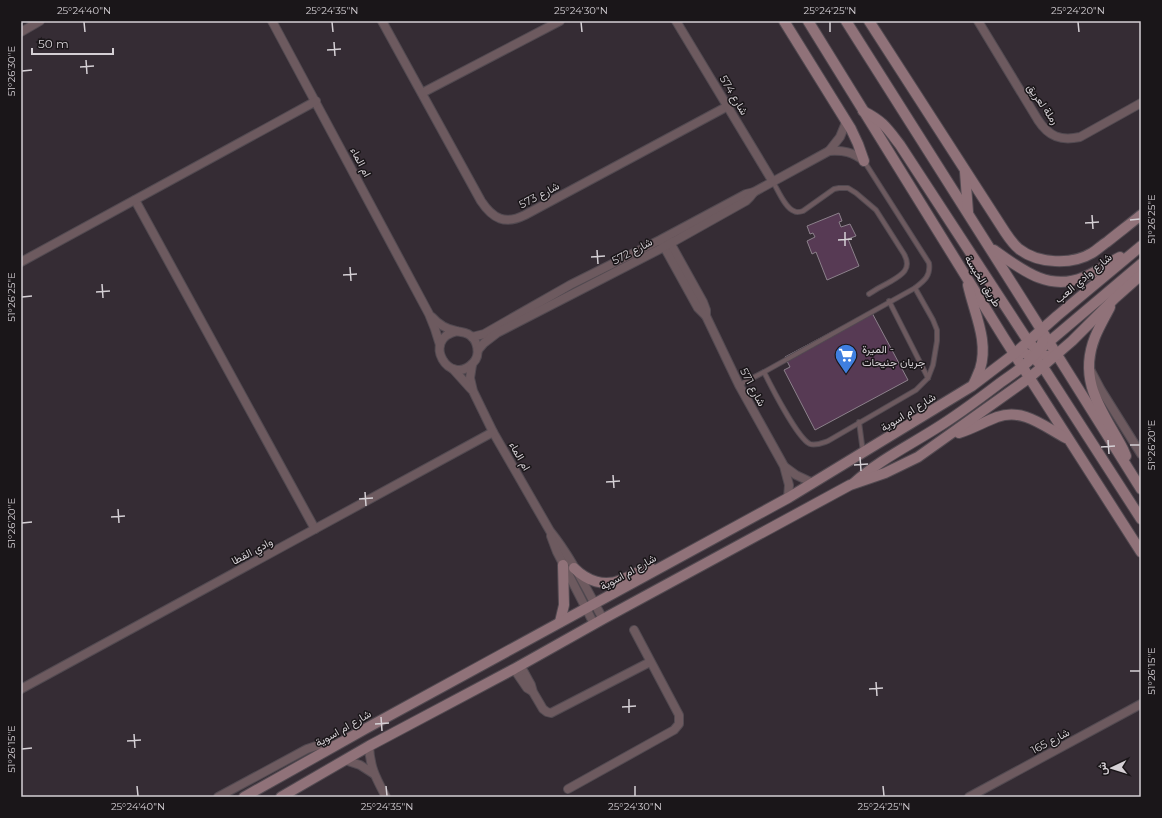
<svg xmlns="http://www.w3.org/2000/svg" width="1162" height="818" font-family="Montserrat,Vazirmatn,sans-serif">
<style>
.building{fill:#573a54;stroke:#8c818b}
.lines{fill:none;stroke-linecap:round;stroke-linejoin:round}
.lane-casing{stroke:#524a51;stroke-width:6}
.street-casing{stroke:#524a51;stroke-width:10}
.secondary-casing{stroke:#524a51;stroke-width:12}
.lane{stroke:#6d5a5f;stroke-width:4}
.street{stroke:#6d5a5f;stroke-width:8}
.secondary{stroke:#907279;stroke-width:10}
.ticks{fill:none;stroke:#d5d0d5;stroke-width:1.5}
.labels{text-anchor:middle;stroke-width:3;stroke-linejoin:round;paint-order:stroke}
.street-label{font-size:11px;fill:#d5d0d5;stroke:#1a1619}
.poi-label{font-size:11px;fill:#d5d0d5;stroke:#1a1619;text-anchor:start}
.neatline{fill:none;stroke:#d5d0d5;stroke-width:1.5}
.ticks-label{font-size:10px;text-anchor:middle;fill:#d5d0d5}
</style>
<rect width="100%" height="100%" fill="#352c34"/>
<!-- building -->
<g class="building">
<polygon points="839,213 842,221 839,222 841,227 850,224 856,236 848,239 859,266 827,280 816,252 812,254 807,241 815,237 813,233 810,234 807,226"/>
<polygon points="871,311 908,380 815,430 784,370 790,367 785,357"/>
</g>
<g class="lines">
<!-- lane casing -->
<g class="lane-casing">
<g id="lane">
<path d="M773,182c5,8 12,26 21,29 3,2 6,1 9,0l31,-22 5,-1h9l8,5 20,17 28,44c9,16 -4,22 -16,29 -6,3 -13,7 -19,11"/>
<polyline points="889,301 928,378"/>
<path d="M764,372c7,14 34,67 46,72 6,2 12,-1 18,-3l88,-51 12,-12 5,-13 4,-24v-11l-4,-10 -18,-32"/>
<path d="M739,385l25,-13 151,-84c9,-7 16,-12 14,-25l-65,-102"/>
<polyline points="859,422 863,452"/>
</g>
</g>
<!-- street casing -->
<g class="street-casing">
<g id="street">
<polyline points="272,21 429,314 435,329 440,345"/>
<path d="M382,21l99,180c12,18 24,24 44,14l203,-109"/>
<polyline points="676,21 773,182"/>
<path d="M978,21l60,99c11,17 23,21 42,17l61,-34"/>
<polyline points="21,32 40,21"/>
<polyline points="422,93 560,21"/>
<path d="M829,151c14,-1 24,1 35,10"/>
<polyline points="135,200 315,529"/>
<polyline points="668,239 703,302 706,310 706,316 739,385 784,466 789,485 788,498"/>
<polyline points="662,243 698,308 706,316"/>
<polyline points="21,262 316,101"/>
<path d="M432,317c6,7 15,12 24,14 4,1 8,1 12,3 10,5 13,21 5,29 -23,25 -53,-24 -16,-32"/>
<polyline points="472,337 484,334 570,285 660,240 746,194 754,192 829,151 840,137 845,125 845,119"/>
<polyline points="478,350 484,343 497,333 664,247 746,201 750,197 754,192"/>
<path d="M472,365l-2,13 3,13 20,41 57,99c21,26 37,59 53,88"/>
<polyline points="453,369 471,389"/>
<polyline points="1091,371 1101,390 1141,454"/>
<polyline points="785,467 796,475 813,483"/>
<polyline points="551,536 557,552 594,624"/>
<polyline points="520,665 531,685 533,692 543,709 547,712 551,713 650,662"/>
<polyline points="514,669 527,688 532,691"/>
<polyline points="21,689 493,432"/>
<path d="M369,746c1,22 7,32 17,51"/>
<polyline points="345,760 360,765 374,774"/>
<polyline points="568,789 674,730 679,724 679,715 634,630"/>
<polyline points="218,797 307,749 322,744 337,745"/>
<polyline points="969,797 1141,704"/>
</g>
</g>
<!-- secondary casing -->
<g class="secondary-casing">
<g id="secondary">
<polyline points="784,21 851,129 858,144 864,161"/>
<polyline points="808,21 1004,338 1141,552"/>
<polyline points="846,21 1032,315 1141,489"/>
<path d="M869,21l136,211c4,6 8,12 14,17 19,15 53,16 73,4 5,-3 10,-8 15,-11 11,-9 23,-18 34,-27"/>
<path d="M863,111c20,10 24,17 37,34l128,196c7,8 16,19 29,14"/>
<polyline points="965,172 968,212"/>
<path d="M994,250c28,20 55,42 90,27 13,-5 24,-14 36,-20"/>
<path d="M968,285c6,28 21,56 12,84 -2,5 -4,10 -6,14"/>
<path d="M1110,307c-5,10 -11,20 -15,30 -18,45 8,74 28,112l3,7"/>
<polyline points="1044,346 1141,264"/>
<path d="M1014,354c12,-5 21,5 29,13l98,152"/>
<path d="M959,433c13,-4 25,-11 38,-16 27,-9 46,9 69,21"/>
<path d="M854,483c24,-22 54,-37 81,-54 23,-14 44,-30 65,-46 14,-10 30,-20 39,-34 4,-6 5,-12 3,-18"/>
<path d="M574,568c13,13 30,19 47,12 10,-4 19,-10 30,-12"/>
<polyline points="560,622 564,605 563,565"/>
<polyline points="244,797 365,729 788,498 972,386 1014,354 1057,316 1141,246"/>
<polyline points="281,797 369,746 514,669 603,619 850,485 885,473 918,457 1029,378 1072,341 1115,298 1141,275"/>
</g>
</g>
<!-- lane -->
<use href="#lane" class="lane"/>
<!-- street -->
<use href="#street" class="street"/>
<!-- secondary -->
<use href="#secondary" class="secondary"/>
</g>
<!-- ticks -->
<path class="ticks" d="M84,22l1,10M332,22l1,10M581,22l1,10M830,22v10M1078,22l1,10M334,42l1,14M327,50l14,-1M86,60l1,14M80,67l14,-1M22,71l10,-1M1092,215l1,14M1130,220l10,-1M1085,223l14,-1M845,232v14M838,240l14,-1M597,250l1,14M591,257l14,-1M350,267l1,14M343,275l14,-1M102,284l1,14M96,292l14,-1M22,297l10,-1M1108,440l1,14M1130,445h10M1101,447l14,-1M860,457l1,14M854,465l14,-1M613,475l1,13M606,482l14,-1M365,492l1,14M359,499l14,-1M118,509l1,14M111,517l14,-1M22,523l10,-1M1130,671h10M876,682l1,14M869,689l14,-1M629,699v14M622,707l14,-1M381,717l1,14M375,724l14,-1M134,734l1,14M127,741l14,-1M22,749l10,-1M137,786l1,10M386,786l1,10M635,786v10M883,786l1,10"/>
<!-- icons -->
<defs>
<g id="supermarket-pin" transform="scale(1.15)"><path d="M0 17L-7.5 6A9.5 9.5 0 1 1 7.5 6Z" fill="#3f7fe0" stroke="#1a1619"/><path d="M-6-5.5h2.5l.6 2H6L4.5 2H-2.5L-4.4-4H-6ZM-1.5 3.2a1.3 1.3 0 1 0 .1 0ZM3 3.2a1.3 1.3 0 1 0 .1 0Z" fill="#fff"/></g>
</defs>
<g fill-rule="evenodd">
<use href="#supermarket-pin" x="846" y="355"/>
</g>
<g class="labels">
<!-- street labels -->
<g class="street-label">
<text transform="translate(734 95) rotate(59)" y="4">شارع 574</text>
<text transform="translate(1043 104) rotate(55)" y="4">رملة لعريق</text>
<text transform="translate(361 162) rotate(62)" y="4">ام الماء</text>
<text transform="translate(539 195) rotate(-28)" y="4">شارع 573</text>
<text transform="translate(632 251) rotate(-28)" y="4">شارع 572</text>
<text transform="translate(1083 278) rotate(-40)" y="4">شارع وادي العب</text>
<text transform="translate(983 281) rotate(58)" y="4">طريق الخيسة</text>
<text transform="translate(753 387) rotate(62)" y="4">شارع 571</text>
<text transform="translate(908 412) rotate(-32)" y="4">شارع ام اسوية</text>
<text transform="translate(520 456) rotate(60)" y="4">ام الماء</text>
<text transform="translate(252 551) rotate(-28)" y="4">وادي القطا</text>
<text transform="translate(628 572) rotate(-29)" y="4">شارع ام اسوية</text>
<text transform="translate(343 728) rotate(-30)" y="4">شارع ام اسوية</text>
<text transform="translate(1050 741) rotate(-28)" y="4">شارع 165</text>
</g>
<!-- poi labels -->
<g class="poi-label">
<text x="862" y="353">الميرة -<tspan x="862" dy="13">جريان جنيحات</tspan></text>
</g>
</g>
<!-- border -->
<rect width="1162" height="818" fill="none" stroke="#1a1619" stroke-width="44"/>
<!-- north arrow -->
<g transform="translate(1112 768) rotate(266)" stroke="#1a1619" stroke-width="3" paint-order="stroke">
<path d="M0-3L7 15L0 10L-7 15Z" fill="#d5d0d5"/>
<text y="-6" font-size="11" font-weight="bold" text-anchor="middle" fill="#d5d0d5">ش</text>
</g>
<!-- scale -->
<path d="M32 48v6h81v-6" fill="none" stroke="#d5d0d5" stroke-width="2"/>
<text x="38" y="48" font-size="12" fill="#d5d0d5" stroke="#1a1619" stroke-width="3" paint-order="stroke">50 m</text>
<rect x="22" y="22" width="1118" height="774" class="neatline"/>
<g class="ticks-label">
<text x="84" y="14">25°24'40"N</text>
<text x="332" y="14">25°24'35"N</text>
<text x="581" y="14">25°24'30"N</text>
<text x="830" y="14">25°24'25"N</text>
<text x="1078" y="14">25°24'20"N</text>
<text transform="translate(11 71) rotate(-90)" y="4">51°26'30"E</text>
<text transform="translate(1151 219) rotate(-90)" y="4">51°26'25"E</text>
<text transform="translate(11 297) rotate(-90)" y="4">51°26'25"E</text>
<text transform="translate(1151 445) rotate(-90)" y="4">51°26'20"E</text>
<text transform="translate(11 523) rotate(-90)" y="4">51°26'20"E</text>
<text transform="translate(1151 671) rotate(-90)" y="4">51°26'15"E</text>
<text transform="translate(11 749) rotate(-90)" y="4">51°26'15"E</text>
<text x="138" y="810">25°24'40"N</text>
<text x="387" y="810">25°24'35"N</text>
<text x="635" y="810">25°24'30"N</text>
<text x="884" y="810">25°24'25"N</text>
</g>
</svg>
